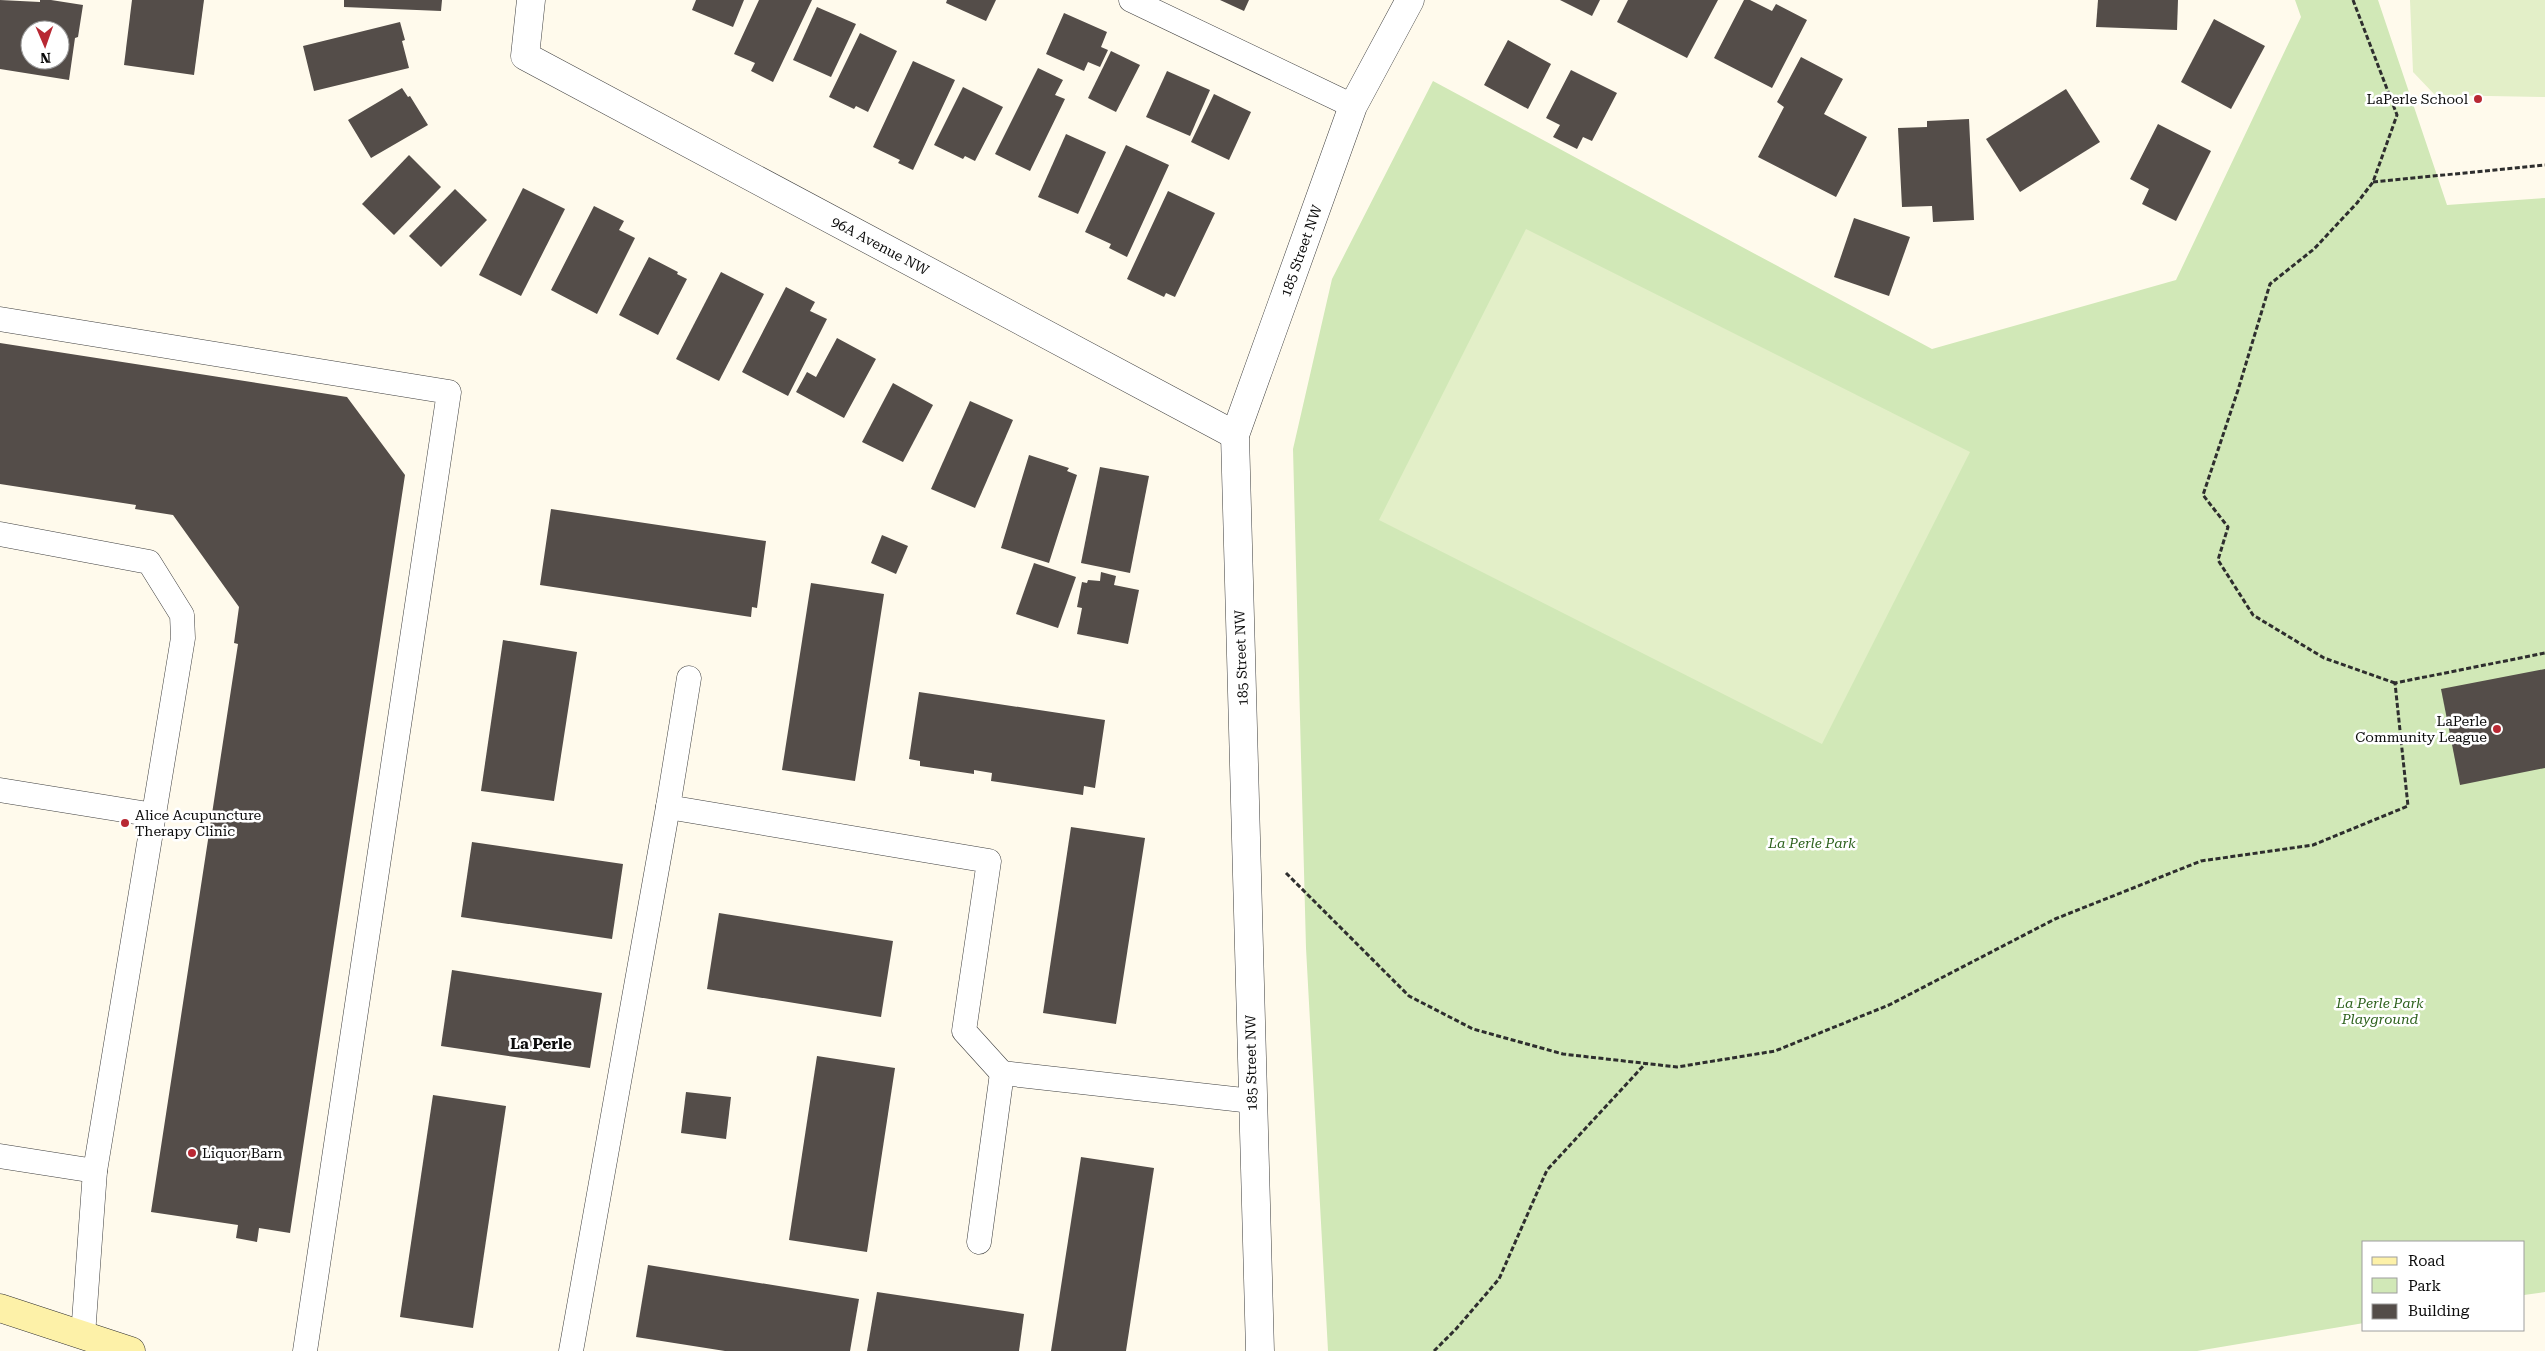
<svg xmlns="http://www.w3.org/2000/svg" width="2545" height="1351" font-family="'Roboto Serif',serif">
<style>
.green{fill:#d1e8b7}
.pitch{fill:#e3efc8}
.building{fill:#544d49;fill-rule:evenodd}
.lines{fill:none;stroke-linecap:round;stroke-linejoin:round}
.lane-casing{stroke:#3f3f3f;stroke-width:25}
.street-casing{stroke:#3f3f3f;stroke-width:29}
.secondary-casing{stroke:#2e2e2e;stroke-width:29}
.path{stroke:#2e2e2e;stroke-width:3;stroke-dasharray:5 2.5;stroke-linecap:butt}
.lane{stroke:#fff;stroke-width:24}
.street{stroke:#fff;stroke-width:28}
.secondary{stroke:#fdf1a8;stroke-width:28}
.poi-dot{fill:#b82833;stroke:#fff;stroke-width:2}
.labels{text-anchor:middle;stroke-width:5;stroke-linejoin:round;paint-order:stroke}
.poi-label{font-size:14px;fill:#0c0c0c;stroke:#fff;text-anchor:end}
.street-label{font-size:14px;fill:#0c0c0c;stroke:#fff}
.park-label{font-size:14px;font-style:italic;fill:#2e621e;stroke:#fff}
.neighbourhood-label{font-size:15px;font-weight:bold;fill:#0c0c0c;stroke:#fff}
</style>
<rect width="100%" height="100%" fill="#fffaec"/>
<!-- green -->
<polygon class="green" points="2295,0 2378,0 2447,205 2545,198 2545,1292 2524,1295 2524,1242 2364,1242 2364,1323 2197,1351 1328,1351 1306,948 1293,449 1332,279 1433,81 1932,349 2176,280 2301,17"/>
<!-- pitch -->
<g class="pitch">
<polygon points="2410,0 2545,0 2545,97 2435,95 2413,72"/>
<polygon points="1526,229 1970,452 1822,744 1379,520"/>
</g>
<!-- building -->
<g class="building">
<path d="M0,0l40,2v-2h11l32,5 -5,32 -3,1 -6,42 -69,-11zM30,30h30v30h-30z"/>
<polygon points="132,0 204,0 194,75 124,65"/>
<polygon points="344,0 442,0 441,11 344,7"/>
<polygon points="696,0 744,0 733,27 692,10"/>
<polygon points="759,0 812,0 773,82 751,71 755,63 734,54"/>
<polygon points="947,0 996,0 986,21 946,3"/>
<polygon points="1220,0 1249,0 1244,11"/>
<polygon points="1560,0 1600,0 1592,16"/>
<polygon points="1628,0 1718,0 1687,58 1617,22"/>
<polygon points="1744,0 1750,0 1772,11 1776,4 1807,20 1772,88 1714,58"/>
<polygon points="2098,0 2178,0 2177,30 2096,27"/>
<polygon points="817,7 856,24 831,77 793,60"/>
<polygon points="1064,13 1107,32 1101,47 1108,50 1100,67 1088,62 1084,71 1046,54"/>
<polygon points="2214,19 2265,46 2231,109 2181,82"/>
<polygon points="400,22 405,40 402,41 409,68 314,91 303,46"/>
<polygon points="860,33 897,51 868,112 856,106 854,109 829,97"/>
<polygon points="1508,40 1551,64 1528,109 1484,85"/>
<polygon points="1111,51 1140,65 1116,112 1088,98"/>
<polygon points="1801,57 1843,79 1824,114 1867,137 1836,197 1758,157 1784,107 1777,102"/>
<polygon points="913,61 955,80 913,170 898,163 900,160 873,147"/>
<polygon points="1038,68 1063,80 1055,95 1065,99 1030,171 995,154"/>
<polygon points="1571,70 1617,93 1592,141 1583,137 1577,149 1553,137 1560,125 1546,118"/>
<polygon points="1167,71 1210,90 1190,136 1146,117"/>
<polygon points="963,87 1003,107 975,161 965,156 963,159 934,145"/>
<polygon points="402,88 408,97 410,96 428,125 371,158 348,120"/>
<polygon points="2066,89 2100,142 2020,192 1986,139"/>
<polygon points="1214,94 1251,112 1229,160 1191,142"/>
<polygon points="1969,119 1974,220 1933,222 1932,206 1902,207 1898,128 1927,127 1927,121"/>
<polygon points="2158,124 2211,151 2176,221 2142,204 2149,189 2130,179"/>
<polygon points="1066,134 1106,152 1078,214 1038,197"/>
<polygon points="1126,145 1169,165 1127,257 1109,248 1111,244 1085,232"/>
<polygon points="409,155 441,187 394,235 362,204"/>
<polygon points="523,188 565,209 521,296 479,275"/>
<polygon points="455,189 487,220 441,267 409,236"/>
<polygon points="1168,191 1215,213 1175,297 1166,293 1164,297 1127,279"/>
<polygon points="594,206 624,221 619,230 635,238 597,314 551,290"/>
<polygon points="1854,218 1910,237 1889,296 1834,277"/>
<polygon points="649,257 678,272 677,274 687,279 658,335 619,315"/>
<polygon points="721,272 764,294 719,381 676,359"/>
<polygon points="786,287 815,302 810,311 827,319 788,396 742,372"/>
<polygon points="837,338 876,359 844,418 796,392 807,372 816,377"/>
<polygon points="0,343 347,397 405,475 290,1233 259,1228 257,1242 236,1238 238,1225 151,1212 238,644 234,643 239,607 173,515 135,509 136,505 0,484"/>
<polygon points="893,383 933,405 903,462 862,442"/>
<polygon points="970,401 1013,420 975,508 931,489"/>
<polygon points="1029,455 1069,468 1067,471 1077,475 1049,563 1001,548"/>
<polygon points="1100,467 1149,476 1130,573 1081,563"/>
<polygon points="551,509 766,541 757,608 752,607 751,617 540,585"/>
<polygon points="882,535 908,546 896,574 871,563"/>
<polygon points="1034,563 1076,577 1058,628 1016,614"/>
<polygon points="1101,572 1116,576 1114,585 1139,590 1128,644 1077,634 1082,608 1077,607 1082,582 1087,583 1088,580 1100,581"/>
<polygon points="811,583 884,594 855,781 782,770"/>
<polygon points="503,640 577,652 554,801 481,791"/>
<polygon points="2545,669 2545,768 2460,785 2441,689"/>
<polygon points="919,692 1105,720 1095,788 1084,786 1083,795 991,781 992,773 974,770 974,774 920,766 920,761 909,759"/>
<polygon points="1071,827 1145,838 1116,1024 1043,1013"/>
<polygon points="472,842 623,864 612,939 461,917"/>
<polygon points="719,913 893,941 881,1017 707,989"/>
<polygon points="452,970 602,993 590,1068 441,1046"/>
<polygon points="817,1056 895,1068 867,1252 789,1240"/>
<polygon points="686,1092 731,1097 726,1139 681,1133"/>
<polygon points="433,1095 506,1106 473,1328 400,1317"/>
<polygon points="1081,1157 1154,1168 1126,1351 1051,1351"/>
<polygon points="648,1265 859,1299 850,1351 725,1351 636,1337"/>
<polygon points="877,1292 1024,1314 1019,1351 867,1351"/>
</g>
<g class="lines">
<!-- lane casing -->
<g class="lane-casing">
<g id="lane">
<polyline points="1131,0 1353,106"/>
<polyline points="0,319 449,392 305,1351"/>
<polyline points="0,534 149,562 182,615 183,638 95,1171 83,1335"/>
<polyline points="689,678 668,807 989,861 964,1031 1002,1073"/>
<polyline points="0,790 154,815"/>
<polyline points="0,1156 95,1171"/>
<polyline points="979,1242 1002,1073 1252,1101"/>
<polyline points="571,1351 668,807"/>
</g>
</g>
<!-- street casing -->
<g class="street-casing">
<g id="street">
<path id="s1" d="M531,0l-6,56 710,379"/>
<path id="s2" d="M1260,1351l-25,-916 118,-329 57,-106"/>
</g>
</g>
<!-- secondary casing -->
<g class="secondary-casing">
<polyline id="secondary" points="0,1308 131,1351"/>
</g>
<!-- path -->
<g class="path">
<polyline points="2353,0 2397,115 2373,182 2357,203 2314,249 2270,284 2238,390 2203,495 2228,527 2218,560 2253,615 2324,658 2395,683"/>
<polyline points="2373,182 2545,165"/>
<polyline points="1286,873 1409,996 1473,1029 1563,1054 1677,1067 1775,1051 1889,1005 2055,919 2201,861 2313,845 2408,806 2395,683 2545,653"/>
<polyline points="1434,1351 1456,1329 1499,1279 1547,1170 1645,1064"/>
</g>
<!-- lane -->
<use href="#lane" class="lane"/>
<!-- street -->
<use href="#street" class="street"/>
<!-- secondary -->
<use href="#secondary" class="secondary"/>
</g>
<!-- markers -->
<g class="poi-dot">
<circle cx="2478" cy="99" r="5"/>
<circle cx="2497" cy="729" r="5"/>
<circle cx="125" cy="823" r="5"/>
<circle cx="192" cy="1153" r="5"/>
</g>
<g class="labels">
<!-- poi labels -->
<g class="poi-label">
<text x="2468" y="104">LaPerle School</text>
<text x="2487" y="726">LaPerle<tspan x="2487" dy="16">Community League</tspan></text>
<text x="135" y="820" text-anchor="start">Alice Acupuncture<tspan x="135" dy="16">Therapy Clinic</tspan></text>
<text x="202" y="1158" text-anchor="start">Liquor Barn</text>
</g>
<!-- street labels -->
<g class="street-label">
<text dy="5" stroke="none"><textPath href="#s1" startOffset="459">96A Avenue NW</textPath></text>
<text dy="5" stroke="none"><textPath href="#s2" startOffset="1112">185 Street NW</textPath></text>
<text transform="translate(1241 658) rotate(-92)" y="5">185 Street NW</text>
<text transform="translate(1251 1063) rotate(-91)" y="5">185 Street NW</text>
</g>
<!-- park labels -->
<g class="park-label">
<text x="1812" y="848">La Perle Park</text>
<text x="2380" y="1008">La Perle Park<tspan x="2380" dy="16">Playground</tspan></text>
</g>
<!-- neighbourhood labels -->
<g class="neighbourhood-label">
<text x="541" y="1049">La Perle</text>
</g>
</g>
<!-- legend -->
<rect x="2362" y="1241" width="162" height="90" fill="#ffffff" stroke="#9e9e9e"/>
<rect x="2372" y="1257" width="25" height="8" fill="#fdf1a8" stroke="#9e9e9e"/>
<text x="2408" y="1266" font-size="15" fill="#0c0c0c">Road</text>
<rect x="2372" y="1278" width="25" height="15" fill="#d1e8b7" stroke="#9e9e9e"/>
<text x="2408" y="1291" font-size="15" fill="#0c0c0c">Park</text>
<rect x="2372" y="1304" width="25" height="15" fill="#544d49" stroke="#9e9e9e"/>
<text x="2408" y="1316" font-size="15" fill="#0c0c0c">Building</text>
<!-- north arrow -->
<g transform="translate(45 45) rotate(178)"><circle r="24" fill="#ffffff" stroke="#9e9e9e"/>
<path d="M0-4L9 19L0 12L-9 19Z" fill="#b82833"/>
<text y="-8" font-size="14" font-weight="bold" text-anchor="middle" fill="#0c0c0c">N</text>
</g>
</svg>
